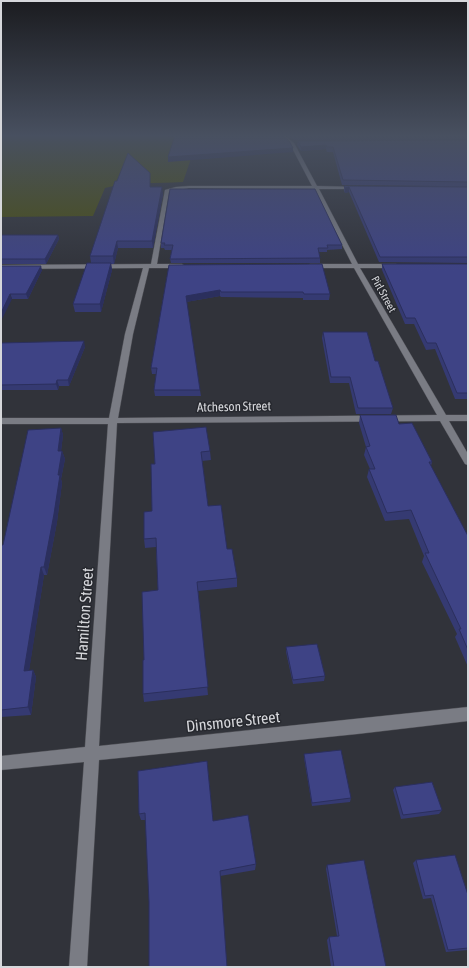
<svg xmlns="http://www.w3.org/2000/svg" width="469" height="968" font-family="'Asap Condensed',sans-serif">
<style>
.green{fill:#4a4f10}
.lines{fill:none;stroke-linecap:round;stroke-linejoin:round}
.minor-casing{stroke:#4e4f55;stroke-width:1}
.minor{fill:#7a7c84;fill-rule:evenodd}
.wall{fill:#353a72}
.shaded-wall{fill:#2b2f5d}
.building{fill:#3e4385;stroke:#2b2f5d}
.labels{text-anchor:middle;stroke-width:3;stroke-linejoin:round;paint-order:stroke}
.far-street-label{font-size:11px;fill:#d6d7db;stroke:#27292f}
.street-label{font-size:13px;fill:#d6d7db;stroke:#27292f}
.near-street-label{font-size:16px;fill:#d6d7db;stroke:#27292f}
</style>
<rect width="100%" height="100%" fill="#31333a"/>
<!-- green -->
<path class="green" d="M1,136h167l29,5 -14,41c-26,2 -53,-1 -78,6l-12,28 -92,1z"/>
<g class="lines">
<!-- minor casing -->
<g class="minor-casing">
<path id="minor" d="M281,136h4l9,7 23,43 41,1 2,1 -2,1h-39l39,75h38l3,2 -3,2h-36l86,147h22v6h-19l19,33v11l-3,-1 -25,-43 -323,2 -18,323 369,-39v14l-111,13 -258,26 -12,207h-18l15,-205 -83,8v-14l84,-9 23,-323h-107v-6h108l16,-84 18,-66 -142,1v-4l150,-1 14,-74 11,-3 13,-1h123l-22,-42zM189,188l125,1 38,75h-42l-3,2 3,2h44l83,147 -319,3 15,-84 16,-66h33l3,-2 -3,-2h-25l12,-72z"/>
</g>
<!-- minor -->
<use href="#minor" class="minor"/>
</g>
<!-- wall -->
<g class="wall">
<polygon points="287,136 468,136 468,140 294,140"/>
<polygon points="468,140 468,263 379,262 349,192 345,193 344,191 344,186 439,186 342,185 333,152 327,152 326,149 301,151 297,145 298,141"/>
<polygon points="151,187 163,194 153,248 118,248 114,264 111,264 112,270 101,312 75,312 73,304 91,263 90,256"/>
<polygon points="1,235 58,235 59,239 46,264 1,264"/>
<polygon points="161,243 342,245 342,249 327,250 327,252 319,252 320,258 320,263 171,263 170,259 172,250 165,250 164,248 161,248"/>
<polygon points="382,264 468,264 468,399 455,399 435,349 426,350 414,324 405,324 382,270"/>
<polygon points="169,265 330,294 329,300 303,300 303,298 221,297 220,296 186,302 200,390 201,396 155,396 154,390 156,374 152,374 151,368"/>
<polygon points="1,266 42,270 28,299 12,299"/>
<polygon points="323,332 375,361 393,408 391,414 356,414 349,383 330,383 322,338"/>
<polygon points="1,343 85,347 69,386 59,386 58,390 1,390"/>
<polygon points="360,415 399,424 432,462 431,466 468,536 468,667 455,637 457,634 422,562 424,556 409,519 385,521 367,477 369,469 370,469 364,455 366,447 359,423"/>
<polygon points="61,428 63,435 61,451 62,451 65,459 61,479 62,483 57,522 47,575 44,575 29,670 33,670 36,677 31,715 1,717 1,545 3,545"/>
<polygon points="153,432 210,451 211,460 202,461 208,506 227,549 237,578 237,587 198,591 208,695 144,702 143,694 144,660 158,590 156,547 145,548 144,539 152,511 155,464"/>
<polygon points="286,647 325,676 324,681 293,684 286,652"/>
<polygon points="304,754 351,798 350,802 312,806 304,758"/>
<polygon points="138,771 213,821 256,864 255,870 220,876 146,820 141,820 139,814"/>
<polygon points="395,787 442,810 439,814 401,819 393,790"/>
<polygon points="416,860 468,895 468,950 446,952 431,898 423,899 413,863"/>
<polygon points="327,865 386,967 331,967 327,940 329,937 337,936 326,869"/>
</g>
<!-- shaded-wall -->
<g class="shaded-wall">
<polygon points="326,145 326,149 301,151 301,147"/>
<polygon points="293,148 293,152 168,162 168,157"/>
<polygon points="162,187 163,194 153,248 152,241"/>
<polygon points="349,187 349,192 345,193 345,188"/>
<polygon points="58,235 59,239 46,264 45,259"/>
<polygon points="117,241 118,248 114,264 113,256"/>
<polygon points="111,263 112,270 101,312 100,304"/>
<polygon points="41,266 42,270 28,299 26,294"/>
<polygon points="220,290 220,296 186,302 186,296"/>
<polygon points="10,294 12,299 1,321 1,313"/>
<polygon points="84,341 85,347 69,386 68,380"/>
<polygon points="57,380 59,386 58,390 56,384"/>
<polygon points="61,428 63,435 60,459 58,451"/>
<polygon points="62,451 65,459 61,479 62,483 57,522 47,575 44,567 58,475"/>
<polygon points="41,567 44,575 28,678 24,671"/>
<polygon points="33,670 36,677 31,715 28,707"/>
</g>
<!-- building -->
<g class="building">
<polygon points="175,136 283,136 289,141 293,148 168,157"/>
<polygon points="468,140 468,182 343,180 333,147 327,147 326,145 301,147 298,141"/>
<polygon points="128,153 150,173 150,187 162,187 152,241 117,241 113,256 90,256 115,181 117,181"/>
<polygon points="344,186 468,187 468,257 380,257 349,187 345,188"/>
<polygon points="170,189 315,189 342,245 327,245 328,248 318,248 320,258 170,259 173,245 164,245 165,243 161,243"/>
<polygon points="1,235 58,235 45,259 1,259"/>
<polygon points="87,263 111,263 100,304 73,304"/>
<polygon points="322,264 330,294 304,294 303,292 221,292 220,290 186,296 200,390 154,390 157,368 151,368 169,265"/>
<polygon points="382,264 468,264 468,393 457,393 436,343 427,343 415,318 406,318"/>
<polygon points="1,266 41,266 26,294 10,294 1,313"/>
<polygon points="323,332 367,332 375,361 378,361 393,408 358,408 350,377 331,377"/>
<polygon points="84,341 68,380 57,380 56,384 1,385 1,343"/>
<polygon points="360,415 396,415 399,424 412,423 432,462 429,462 468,536 468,650 459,629 461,629 425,553 429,553 411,510 387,513 369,469 375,469 366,447 370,446"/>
<polygon points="206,427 210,451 201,452 208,506 221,505 227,549 232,549 237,578 197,582 208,687 143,694 143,660 144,660 142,592 158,590 156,538 144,539 144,512 152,511 151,464 155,464 153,432"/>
<polygon points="61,428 58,451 62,451 58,475 60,475 54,514 44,567 41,567 24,671 33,670 28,707 1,710 1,545 3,545 28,430"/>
<polygon points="317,644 325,676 293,680 286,647"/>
<polygon points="341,750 351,798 312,803 304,754"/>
<polygon points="207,761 213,821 248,815 256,864 220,871 227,967 149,967 149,902 145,813 139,814 138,771"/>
<polygon points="432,782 442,810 403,815 395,787"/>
<polygon points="455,855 468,895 468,948 448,950 433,895 425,896 416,860"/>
<polygon points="364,860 386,967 334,967 329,937 339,936 327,865"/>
</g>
<!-- sky -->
<linearGradient id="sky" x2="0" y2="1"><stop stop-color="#1b1c20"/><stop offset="0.5" stop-color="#485060"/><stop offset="1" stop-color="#485060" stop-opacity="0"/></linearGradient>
<rect width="469" height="271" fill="url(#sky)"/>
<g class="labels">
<!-- far-street labels -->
<g class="far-street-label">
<text transform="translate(384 294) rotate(61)" y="4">Pirl Street</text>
</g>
<!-- street labels -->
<g class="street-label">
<text transform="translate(234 406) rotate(-1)" y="5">Atcheson Street</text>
</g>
<!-- near-street labels -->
<g class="near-street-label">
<text transform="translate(84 614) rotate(-86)" y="6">Hamilton Street</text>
<text transform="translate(233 721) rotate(-6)" y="6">Dinsmore Street</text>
</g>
</g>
<!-- border -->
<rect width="469" height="968" fill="none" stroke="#d6d7db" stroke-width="4"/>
</svg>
